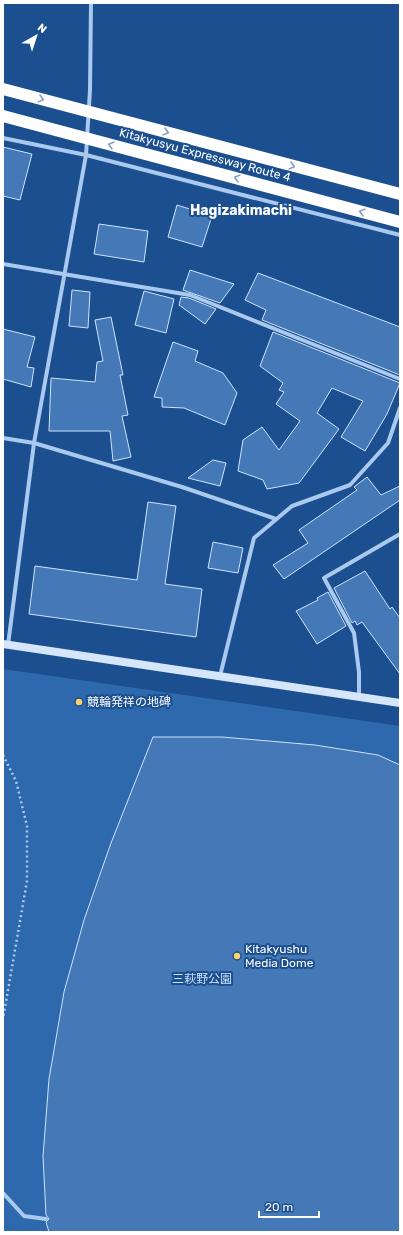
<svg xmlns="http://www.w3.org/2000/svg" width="403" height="1235" font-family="Rubik,'Noto Sans JP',sans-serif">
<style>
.green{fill:#2e69ad}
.building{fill:#4478b7;stroke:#cfe3fa}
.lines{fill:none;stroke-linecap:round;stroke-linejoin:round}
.path{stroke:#a9c9ee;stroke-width:2.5;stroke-dasharray:2 3;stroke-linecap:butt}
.street{stroke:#a9c9ee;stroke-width:4}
.secondary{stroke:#d6e6fa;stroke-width:8}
.highway-bridge{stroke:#fff;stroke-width:12}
.oneway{stroke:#829ec1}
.poi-dot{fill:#ffd166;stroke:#1b4f8f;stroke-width:1.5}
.labels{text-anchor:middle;stroke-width:4;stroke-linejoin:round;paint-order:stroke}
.street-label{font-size:12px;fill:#fff;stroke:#1b4f8f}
.poi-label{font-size:12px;fill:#fff;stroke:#1b4f8f;text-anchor:start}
.park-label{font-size:12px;fill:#cfe3fa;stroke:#1b4f8f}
.quarter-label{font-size:14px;font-weight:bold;fill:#fff;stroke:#1b4f8f}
</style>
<rect width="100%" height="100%" fill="#1b4f8f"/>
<!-- green -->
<polygon class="green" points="3,669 400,726 400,1232 3,1232"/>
<!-- building -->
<g class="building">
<polygon points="3,147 32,154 20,200 3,196"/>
<polygon points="177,205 212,216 202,247 168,237"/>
<polygon points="99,224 148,231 144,262 94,254"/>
<polygon points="190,270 234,284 220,303 183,290"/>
<polygon points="258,273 400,327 400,375 262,320 266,310 245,300"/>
<polygon points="72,290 90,292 88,328 69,326"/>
<polygon points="144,291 174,299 166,333 135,325"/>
<polygon points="181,297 189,298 216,309 205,324 179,305"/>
<polygon points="111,317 123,375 120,375 128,415 122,416 131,457 113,461 110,431 49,431 51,378 95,382 97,362 103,361 95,320"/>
<polygon points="3,329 35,337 27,367 34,368 31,387 3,379"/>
<polygon points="273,332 400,383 387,414 365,451 341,437 363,401 332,388 317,413 339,429 299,483 267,489 263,480 238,471 243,440 262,427 279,450 300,421 276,404 284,392 279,390 283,383 260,366"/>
<polygon points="173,342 198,351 195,361 223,373 237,393 225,425 184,408 162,407 162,398 154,397"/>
<polygon points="213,460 226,463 220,486 188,478"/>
<polygon points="367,477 381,495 400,486 400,500 284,579 273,565 308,543 299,530 357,490 354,487"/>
<polygon points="148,502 176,506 165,584 202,589 196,637 29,614 35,566 137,580"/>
<polygon points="213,542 243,548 238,573 208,568"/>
<polygon points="365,571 390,609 392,607 400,618 400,674 362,622 357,625 355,621 352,623 334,588"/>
<polygon points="328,592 346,626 317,644 296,611 318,600 317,598"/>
<polygon points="153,737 222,737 315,745 378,755 400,765 400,1232 49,1232 46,1222 49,1219 46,1215 43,1156 49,1079 64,992 84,920 111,843"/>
</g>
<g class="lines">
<!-- path -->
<polyline class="path" points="3,755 16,781 27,826 27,881 3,1019"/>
<!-- street -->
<g class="street">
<polyline points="3,138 86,155 400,235"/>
<polyline points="3,264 190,295 400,379"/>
<polyline points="3,438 34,443 182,487 276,519"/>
<polyline points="8,645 34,443 86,155 90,90 91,3"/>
<polyline points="220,676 254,538 292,506 350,485 388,443 400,408"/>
<polyline points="359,697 359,672 354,633 324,578 400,534"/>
<polyline points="3,1193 24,1216 46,1219"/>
</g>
<!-- secondary -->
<polyline class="secondary" points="3,644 400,703"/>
<!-- highway-bridge -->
<g class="highway-bridge">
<polyline points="3,89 400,194"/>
<polyline points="3,116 400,222"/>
</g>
</g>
<!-- one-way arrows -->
<defs><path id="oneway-chevron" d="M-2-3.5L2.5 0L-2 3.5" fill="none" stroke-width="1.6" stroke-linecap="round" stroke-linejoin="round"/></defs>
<g class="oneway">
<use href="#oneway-chevron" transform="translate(41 99) rotate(15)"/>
<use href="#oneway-chevron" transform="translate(166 132) rotate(15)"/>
<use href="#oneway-chevron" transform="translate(111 145) rotate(-165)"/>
<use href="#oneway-chevron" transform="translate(292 166) rotate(15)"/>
<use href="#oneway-chevron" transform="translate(237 178) rotate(-165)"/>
<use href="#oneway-chevron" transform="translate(362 212) rotate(-165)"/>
</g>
<!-- markers -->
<g class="poi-dot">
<circle cx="79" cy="702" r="4"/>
<circle cx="237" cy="956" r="4"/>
</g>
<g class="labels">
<!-- street labels -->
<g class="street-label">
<text transform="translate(205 155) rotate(15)" y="4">Kitakyusyu Expressway Route 4</text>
</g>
<!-- poi labels -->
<g class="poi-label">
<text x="87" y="706">競輪発祥の地碑</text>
<text x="245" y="953">Kitakyushu<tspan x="245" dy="14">Media Dome</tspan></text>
</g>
<!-- park labels -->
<g class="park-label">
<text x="202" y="983">三萩野公園</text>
</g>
<!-- quarter labels -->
<g class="quarter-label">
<text x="241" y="215">Hagizakimachi</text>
</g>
</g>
<!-- border -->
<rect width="403" height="1235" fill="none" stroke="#ffffff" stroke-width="8"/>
<!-- north arrow -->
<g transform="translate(36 36) rotate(39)" stroke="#1b4f8f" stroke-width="3" paint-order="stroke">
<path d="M0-3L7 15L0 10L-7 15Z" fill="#ffffff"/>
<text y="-6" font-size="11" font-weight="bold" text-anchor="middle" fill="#ffffff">N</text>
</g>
<!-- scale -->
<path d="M259 1211v6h60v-6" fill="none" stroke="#ffffff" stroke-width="2"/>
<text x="265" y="1211" font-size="12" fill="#ffffff" stroke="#1b4f8f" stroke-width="3" paint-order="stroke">20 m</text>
</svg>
